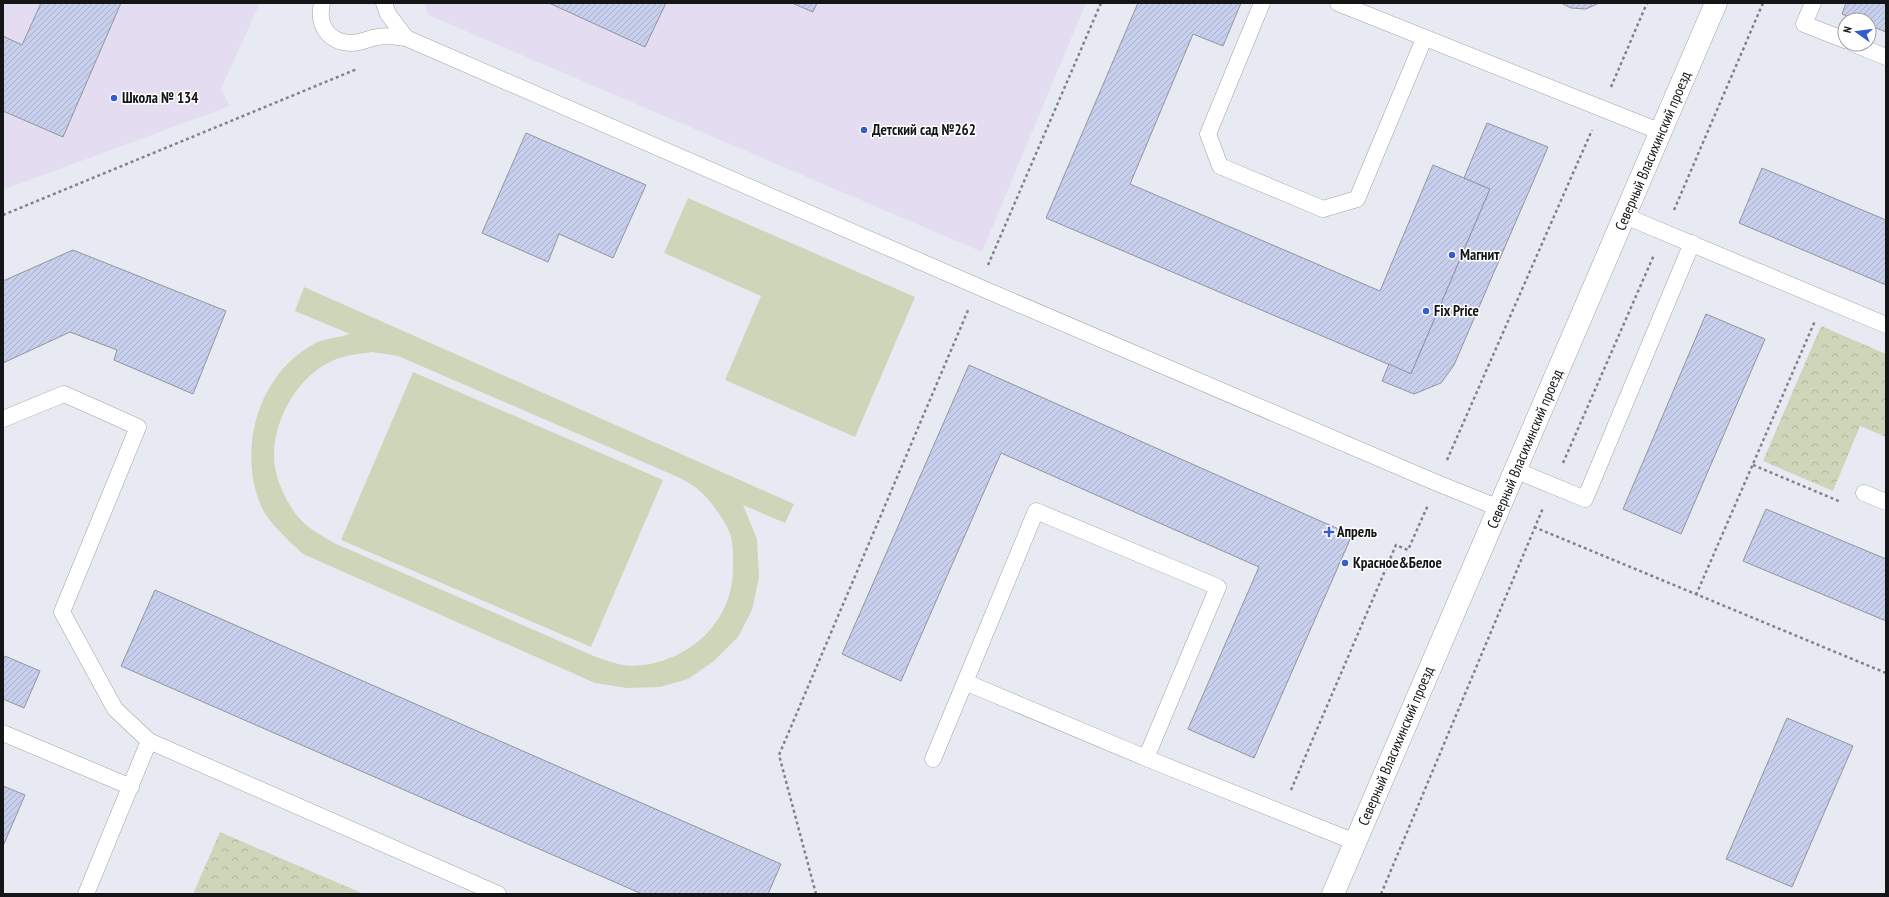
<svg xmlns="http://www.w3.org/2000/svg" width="1889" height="897" font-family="'PT Sans Narrow',sans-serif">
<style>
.education{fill:#e4ddf2}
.green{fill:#cfd5b8;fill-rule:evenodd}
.forest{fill:url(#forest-crowns)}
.building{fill:url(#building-hatch);stroke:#93959d}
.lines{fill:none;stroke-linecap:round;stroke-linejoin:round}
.lane-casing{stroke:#a0a2aa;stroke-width:17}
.street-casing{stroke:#a0a2aa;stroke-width:23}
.path{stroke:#818388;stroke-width:2.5;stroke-dasharray:3 3;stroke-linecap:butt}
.lane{stroke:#fff;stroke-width:16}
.street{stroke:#fff;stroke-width:22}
.poi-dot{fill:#365dce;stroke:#fff;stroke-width:1.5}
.labels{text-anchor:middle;stroke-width:3;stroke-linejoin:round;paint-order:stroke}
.poi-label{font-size:15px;font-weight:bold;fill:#141517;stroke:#fff;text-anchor:start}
.street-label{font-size:15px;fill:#141517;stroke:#fff}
</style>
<defs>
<pattern id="forest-crowns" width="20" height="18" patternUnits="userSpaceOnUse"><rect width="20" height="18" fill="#cfd5b8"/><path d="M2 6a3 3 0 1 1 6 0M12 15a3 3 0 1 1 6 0" fill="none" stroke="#b1b69d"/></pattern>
<pattern id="building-hatch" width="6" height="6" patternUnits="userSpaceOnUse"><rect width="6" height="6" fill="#c7cfec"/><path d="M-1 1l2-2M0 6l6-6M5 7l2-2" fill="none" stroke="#aab1ca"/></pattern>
</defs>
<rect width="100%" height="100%" fill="#e8eaf3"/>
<!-- education -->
<g class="education">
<polygon points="3,3 260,3 221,89 230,106 3,190"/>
<polygon points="424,3 1086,3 982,252 428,15"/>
</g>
<!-- green -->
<g class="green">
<polygon points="688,198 915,297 855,437 725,380 761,296 664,253"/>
<path d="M304,287l490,217 -9,19 -42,-18 14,34 2,38 -7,33 -14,27 -24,24 -26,18 -28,8 -33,1 -32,-5 -292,-129c-13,-12 -35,-32 -42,-48 -24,-57 -3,-132 53,-162 10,-6 25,-6 36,-10l-55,-23zM372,352l26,4 282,122c7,4 15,8 21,14 10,9 22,26 28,39 5,11 4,27 4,39 -1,54 -46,93 -99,96 -13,0 -26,-5 -38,-9l-262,-114c-12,-7 -26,-15 -35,-25 -10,-12 -20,-31 -23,-46 -10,-41 19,-96 58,-112 12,-5 25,-6 38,-8z"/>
<polygon points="413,372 663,480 591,647 341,540"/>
</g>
<!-- forest -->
<g class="forest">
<polygon points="1821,326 1886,354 1886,437 1860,426 1833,491 1763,461"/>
<polygon points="220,832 364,894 193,894"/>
</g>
<!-- building -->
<g class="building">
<polygon points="41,3 121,3 63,137 3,111 3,36 22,45"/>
<polygon points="549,3 666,3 645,47"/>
<polygon points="792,3 817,3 813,12"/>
<polygon points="1138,3 1241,3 1223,46 1193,34 1130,184 1380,291 1433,165 1490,189 1411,374 1046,218"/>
<polygon points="1561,3 1599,3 1586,9 1571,8"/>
<polygon points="1846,3 1886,3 1886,32 1869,25 1869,20 1857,20 1842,14"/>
<polygon points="1487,123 1548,147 1454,365 1441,383 1414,394 1382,381 1389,364 1411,374 1490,189 1464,178"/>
<polygon points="526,133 646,185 613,258 559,234 548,262 482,233"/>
<polygon points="1762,168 1886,220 1886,285 1739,223"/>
<polygon points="73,250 226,311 193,394 114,360 117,350 70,332 3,363 3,281"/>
<polygon points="1706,314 1765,339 1681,534 1623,509"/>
<polygon points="969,365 1352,535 1254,758 1188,729 1259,567 1001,453 901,681 842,654"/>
<polygon points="1766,509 1886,559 1886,621 1743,561"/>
<polygon points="155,590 781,864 768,894 642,894 121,666"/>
<polygon points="5,656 40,671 24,708 3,699 3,661"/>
<polygon points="1787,718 1853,746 1792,887 1726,859"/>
<polygon points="3,786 25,795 3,846"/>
</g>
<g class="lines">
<!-- lane casing -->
<g class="lane-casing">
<g id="lane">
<path d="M322,3c-5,22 6,39 29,40 10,0 18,-5 27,-6 9,-2 19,0 28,1l-18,-24 -4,-11"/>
<polyline points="1262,3 1208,134 1220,166 1323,209 1357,199 1424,39"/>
<polyline points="1338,3 1661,132"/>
<polyline points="1813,3 1804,24 1845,40"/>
<polyline points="406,38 979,287 1437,483 1499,508"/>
<polyline points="1854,44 1886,57"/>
<polyline points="1625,216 1886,325"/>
<polyline points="3,419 64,394 138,427 62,612 115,709 149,741 86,894"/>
<polyline points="1515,470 1585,499 1692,243"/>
<polyline points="1864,493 1886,502"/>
<polyline points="3,733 131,787"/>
<polyline points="149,741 498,894"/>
<polyline points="1146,758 1218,587 1036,511 965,682 1146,758 1355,842"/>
<polyline points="933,759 965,682"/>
</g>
</g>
<!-- street casing -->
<g class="street-casing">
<polyline id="street" points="1333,894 1716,3"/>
</g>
<!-- path -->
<g class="path">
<polyline points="1611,87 1647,3"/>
<polyline points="1674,210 1763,3"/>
<polyline points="3,215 357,69"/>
<polyline points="988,265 1101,3"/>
<polyline points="1447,460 1592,130"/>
<polyline points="1563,463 1654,255"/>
<polyline points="1753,465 1841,502"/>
<polyline points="1534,527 1886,673"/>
<polyline points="1696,595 1815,321"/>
<polyline points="1291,790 1396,545 1408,550 1428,505"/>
<polyline points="816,894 779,755 969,308"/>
<polyline points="1381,894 1543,508"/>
</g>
<!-- lane -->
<use href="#lane" class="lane"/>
<!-- street -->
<use href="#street" class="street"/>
</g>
<!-- markers -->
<g class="poi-dot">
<circle cx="114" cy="98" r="4"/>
<circle cx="864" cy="130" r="4"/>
<circle cx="1452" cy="255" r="4"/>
<circle cx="1426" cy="311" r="4"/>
<path d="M1327 526h4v4h4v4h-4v4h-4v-4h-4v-4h4z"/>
<circle cx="1345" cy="563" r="4"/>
</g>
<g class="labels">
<!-- poi labels -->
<g class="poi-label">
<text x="122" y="103">Школа № 134</text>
<text x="872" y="135">Детский сад №262</text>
<text x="1460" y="260">Магнит</text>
<text x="1434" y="316">Fix Price</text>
<text x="1337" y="537">Апрель</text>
<text x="1353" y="568">Красное&amp;Белое</text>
</g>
<!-- street labels -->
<g class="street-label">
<text transform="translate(1653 151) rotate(-67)" y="5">Северный Власихинский проезд</text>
<text transform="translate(1525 449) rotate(-67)" y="5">Северный Власихинский проезд</text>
<text transform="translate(1396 746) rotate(-67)" y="5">Северный Власихинский проезд</text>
</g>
</g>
<!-- border -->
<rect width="1889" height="897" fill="none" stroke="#141517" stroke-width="8"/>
<!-- north arrow -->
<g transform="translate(1857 32) rotate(284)"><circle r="19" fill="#ffffff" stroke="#a1a1a2"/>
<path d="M0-3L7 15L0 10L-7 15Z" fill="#365dce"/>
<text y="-6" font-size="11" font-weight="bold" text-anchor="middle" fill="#141517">N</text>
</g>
</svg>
